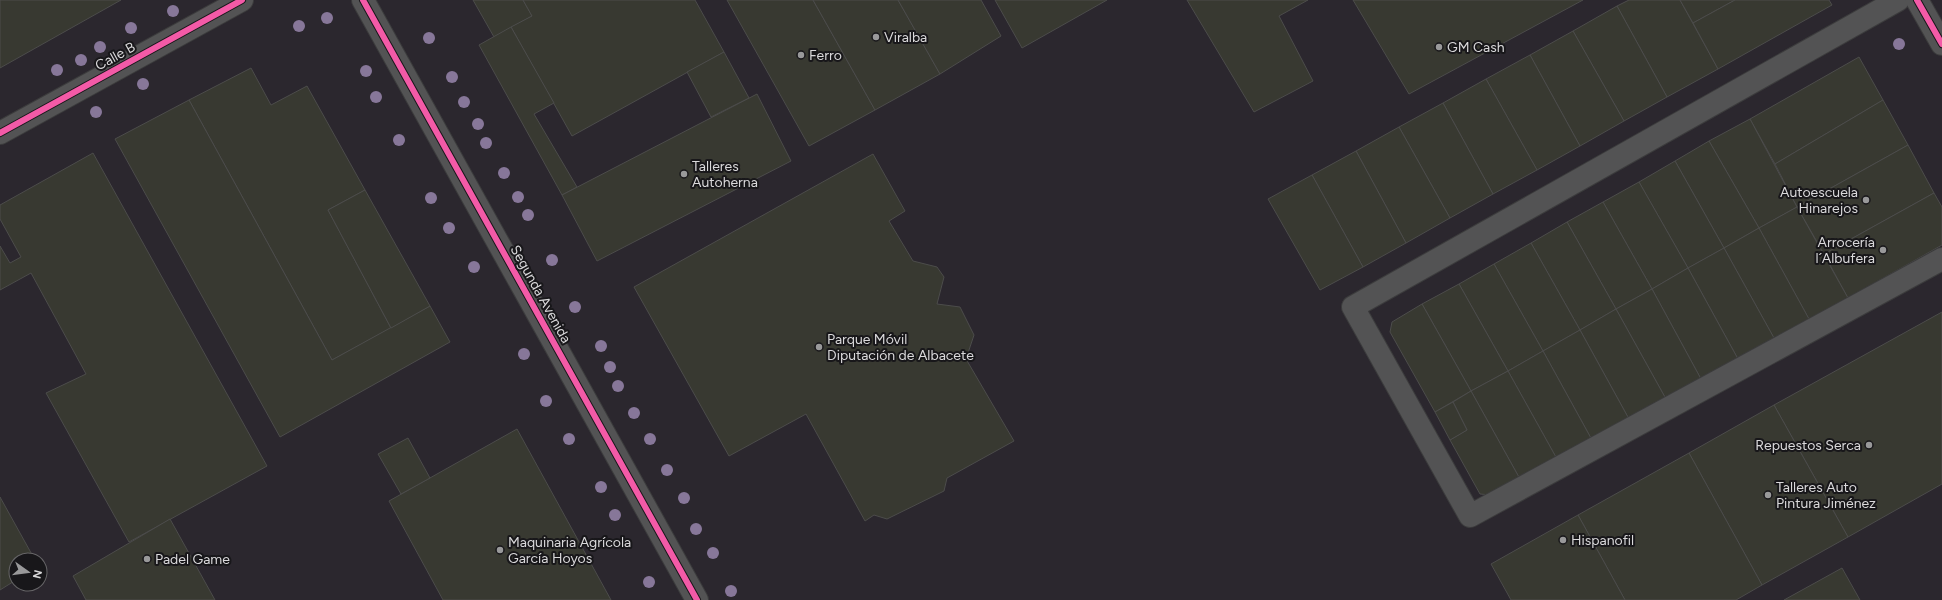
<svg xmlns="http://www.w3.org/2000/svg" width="1942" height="600" font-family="Figtree,sans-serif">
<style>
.built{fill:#2b272e;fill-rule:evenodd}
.building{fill:#383931;stroke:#4c4c4b}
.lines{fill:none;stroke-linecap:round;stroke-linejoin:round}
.minor-casing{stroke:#3c3c3d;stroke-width:24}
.minor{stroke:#535354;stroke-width:22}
.cycleway-casing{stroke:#18171a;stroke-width:8}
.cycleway{stroke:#f35aa7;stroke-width:6}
.tree{fill:#877799}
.poi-dot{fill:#99999a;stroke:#18171a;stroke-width:1.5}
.labels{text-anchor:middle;stroke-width:4;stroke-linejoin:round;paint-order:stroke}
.poi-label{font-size:14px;fill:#dad9db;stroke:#18171a;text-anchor:start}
.street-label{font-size:14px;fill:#dad9db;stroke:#18171a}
</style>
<rect width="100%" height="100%" fill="#212122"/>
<!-- built -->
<path class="built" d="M0,0h1942v600h-1942zM16,560h24v24h-24z"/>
<!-- building -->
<g class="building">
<polygon points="0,0 121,0 0,68"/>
<polygon points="473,0 523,0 532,16 494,37"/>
<polygon points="523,0 695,0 724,52 572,136 511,27 532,16"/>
<polygon points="727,0 813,0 875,110 809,146"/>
<polygon points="813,0 898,0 940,74 875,110"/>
<polygon points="898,0 981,0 1001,36 940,74"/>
<polygon points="995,0 1107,0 1022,48"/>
<polygon points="1187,0 1308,0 1279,16 1313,81 1254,112"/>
<polygon points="1353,0 1583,0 1409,94"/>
<polygon points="1629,0 1680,0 1718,69 1667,97 1617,6"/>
<polygon points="1680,0 1735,0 1693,23"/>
<polygon points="1735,0 1829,0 1832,5 1718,69 1693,23"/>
<polygon points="1617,6 1667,97 1624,121 1573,31"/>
<polygon points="511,27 554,103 534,114 577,187 562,195 479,45"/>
<polygon points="1573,31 1624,121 1580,146 1530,55"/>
<polygon points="724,52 749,98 711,117 687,72"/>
<polygon points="1530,55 1580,146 1537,170 1486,79"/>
<polygon points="1859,57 1883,100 1775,164 1750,119"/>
<polygon points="251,68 271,105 307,86 365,190 328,210 391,328 332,360 189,100"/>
<polygon points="1486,79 1537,170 1493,194 1443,103"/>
<polygon points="757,94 791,161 597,261 562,195"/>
<polygon points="189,100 332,360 430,306 450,342 280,437 115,139"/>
<polygon points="1883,100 1908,145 1797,207 1775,164"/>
<polygon points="1443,103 1493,194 1450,218 1399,127"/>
<polygon points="1750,119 1797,207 1759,228 1709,141"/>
<polygon points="1399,127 1450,218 1406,243 1356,151"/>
<polygon points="1709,141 1759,228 1724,248 1675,161"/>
<polygon points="1908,145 1934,193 1824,254 1797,207"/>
<polygon points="1356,151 1406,243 1363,267 1312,175"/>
<polygon points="93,153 267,466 129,542 46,393 86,374 31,273 0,290 0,246 10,263 21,257 0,219 0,205"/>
<polygon points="873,154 905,211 889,221 913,261 937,267 944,277 937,304 960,307 974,335 966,359 1014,441 947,478 944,491 887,519 874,515 865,521 806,414 729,456 634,287"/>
<polygon points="1675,161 1724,248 1688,268 1639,182"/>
<polygon points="1312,175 1363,267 1320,290 1268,199"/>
<polygon points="1639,182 1688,268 1652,289 1603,202"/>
<polygon points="365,190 430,306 391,328 328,210"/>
<polygon points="1934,193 1942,207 1942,245 1848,298 1824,254"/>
<polygon points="1603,202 1652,289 1616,309 1567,222"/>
<polygon points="1797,207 1848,298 1809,319 1759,228"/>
<polygon points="1567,222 1616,309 1580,330 1531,243"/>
<polygon points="1759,228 1809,319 1774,338 1724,248"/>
<polygon points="1531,243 1580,330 1543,351 1494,264"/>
<polygon points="1724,248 1774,338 1738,359 1688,268"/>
<polygon points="1494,264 1543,351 1508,371 1459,284"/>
<polygon points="1688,268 1738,359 1701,379 1652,289"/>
<polygon points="1459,284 1508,371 1471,391 1422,304"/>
<polygon points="1652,289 1701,379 1666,399 1616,309"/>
<polygon points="1422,304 1471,391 1435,412 1390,332 1392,322"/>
<polygon points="1616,309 1666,399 1629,419 1580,330"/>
<polygon points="1942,312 1942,484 1848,537 1774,405"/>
<polygon points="1580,330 1629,419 1592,440 1543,351"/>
<polygon points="1543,351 1592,440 1557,459 1508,371"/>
<polygon points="1508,371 1557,459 1520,479 1471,391"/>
<polygon points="1471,391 1520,479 1491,495 1480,494 1450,440 1467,430 1453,402"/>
<polygon points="1453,402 1467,430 1450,440 1435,412"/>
<polygon points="1774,405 1848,537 1762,585 1689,453"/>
<polygon points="517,429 611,600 443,600 389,501"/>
<polygon points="408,438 430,478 401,494 378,454"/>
<polygon points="1689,453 1762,585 1736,600 1625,600 1578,515"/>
<polygon points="0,497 35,560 16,560 16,580 0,590"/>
<polygon points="1578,515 1625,600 1511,600 1491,564"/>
<polygon points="170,519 215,600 86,600 73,576"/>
<polygon points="1842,568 1860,600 1784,600"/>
</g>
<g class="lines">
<!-- minor casing -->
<g class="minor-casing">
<g id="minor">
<polyline points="363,0 697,600"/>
<polyline points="1898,0 1353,307 1470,516 1942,259"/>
<polyline points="1917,0 1942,44"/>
<polyline points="0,133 242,0"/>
</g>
</g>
<!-- minor -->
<use href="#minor" class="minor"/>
<!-- cycleway casing -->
<g class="cycleway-casing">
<g id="cycleway">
<polyline points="363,0 697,600"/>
<polyline points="1917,0 1942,44"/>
<polyline points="0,133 242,0"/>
</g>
</g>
<!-- cycleway -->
<use href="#cycleway" class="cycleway"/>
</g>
<!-- trees -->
<g class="tree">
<circle cx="173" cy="11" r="6"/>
<circle cx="327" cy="18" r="6"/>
<circle cx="299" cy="26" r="6"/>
<circle cx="131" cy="28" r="6"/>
<circle cx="429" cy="38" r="6"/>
<circle cx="1899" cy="44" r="6"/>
<circle cx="100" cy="47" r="6"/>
<circle cx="81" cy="60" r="6"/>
<circle cx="57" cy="70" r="6"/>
<circle cx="366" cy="71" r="6"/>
<circle cx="452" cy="77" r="6"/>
<circle cx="143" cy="84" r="6"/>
<circle cx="376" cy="97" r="6"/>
<circle cx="464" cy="102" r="6"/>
<circle cx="96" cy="112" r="6"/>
<circle cx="478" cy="124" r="6"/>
<circle cx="399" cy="140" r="6"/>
<circle cx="486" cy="143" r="6"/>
<circle cx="504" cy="173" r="6"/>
<circle cx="518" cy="197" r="6"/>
<circle cx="431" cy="198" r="6"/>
<circle cx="528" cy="215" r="6"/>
<circle cx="449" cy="228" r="6"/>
<circle cx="552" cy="260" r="6"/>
<circle cx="474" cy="267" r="6"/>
<circle cx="575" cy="307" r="6"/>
<circle cx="601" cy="346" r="6"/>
<circle cx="524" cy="354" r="6"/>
<circle cx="610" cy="367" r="6"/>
<circle cx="618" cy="386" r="6"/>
<circle cx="546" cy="401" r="6"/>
<circle cx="634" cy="413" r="6"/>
<circle cx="569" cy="439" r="6"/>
<circle cx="650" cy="439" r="6"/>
<circle cx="667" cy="470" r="6"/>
<circle cx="601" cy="487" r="6"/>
<circle cx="684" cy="498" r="6"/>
<circle cx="615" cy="515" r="6"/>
<circle cx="696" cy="529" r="6"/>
<circle cx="713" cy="553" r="6"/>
<circle cx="649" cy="582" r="6"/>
<circle cx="731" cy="591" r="6"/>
</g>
<!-- markers -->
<g class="poi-dot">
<circle cx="876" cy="37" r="4"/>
<circle cx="1439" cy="47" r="4"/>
<circle cx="801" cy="55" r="4"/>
<circle cx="684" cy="174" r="4"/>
<circle cx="1866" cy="200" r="4"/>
<circle cx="1883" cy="250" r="4"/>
<circle cx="819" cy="347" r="4"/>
<circle cx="1869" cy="445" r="4"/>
<circle cx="1768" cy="495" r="4"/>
<circle cx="1563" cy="540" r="4"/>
<circle cx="500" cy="550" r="4"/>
<circle cx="147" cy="559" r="4"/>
</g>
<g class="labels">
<!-- poi labels -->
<g class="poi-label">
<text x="884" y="42">Viralba</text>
<text x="1447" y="52">GM Cash</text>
<text x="809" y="60">Ferro</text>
<text x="692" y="171">Talleres<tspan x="692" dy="16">Autoherna</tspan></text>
<text x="1858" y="197" text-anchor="end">Autoescuela<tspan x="1858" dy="16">Hinarejos</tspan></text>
<text x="1875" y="247" text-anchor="end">Arrocería<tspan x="1875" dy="16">l´Albufera</tspan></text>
<text x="827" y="344">Parque Móvil<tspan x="827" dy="16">Diputación de Albacete</tspan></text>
<text x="1861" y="450" text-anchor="end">Repuestos Serca</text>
<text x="1776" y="492">Talleres Auto<tspan x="1776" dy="16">Pintura Jiménez</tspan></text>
<text x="1571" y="545">Hispanofil</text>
<text x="508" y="547">Maquinaria Agrícola<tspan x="508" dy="16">García Hoyos</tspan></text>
<text x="155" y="564">Padel Game</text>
</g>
<!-- street labels -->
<g class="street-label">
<text transform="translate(115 56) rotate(-29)" y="5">Calle B</text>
<text transform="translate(541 294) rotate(61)" y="5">Segunda Avenida</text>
</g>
</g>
<!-- north arrow -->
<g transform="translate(28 572) rotate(104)"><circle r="19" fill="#18171a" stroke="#666567"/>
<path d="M0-3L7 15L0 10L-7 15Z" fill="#99999a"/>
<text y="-6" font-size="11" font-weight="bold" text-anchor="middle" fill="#dad9db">N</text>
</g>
</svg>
